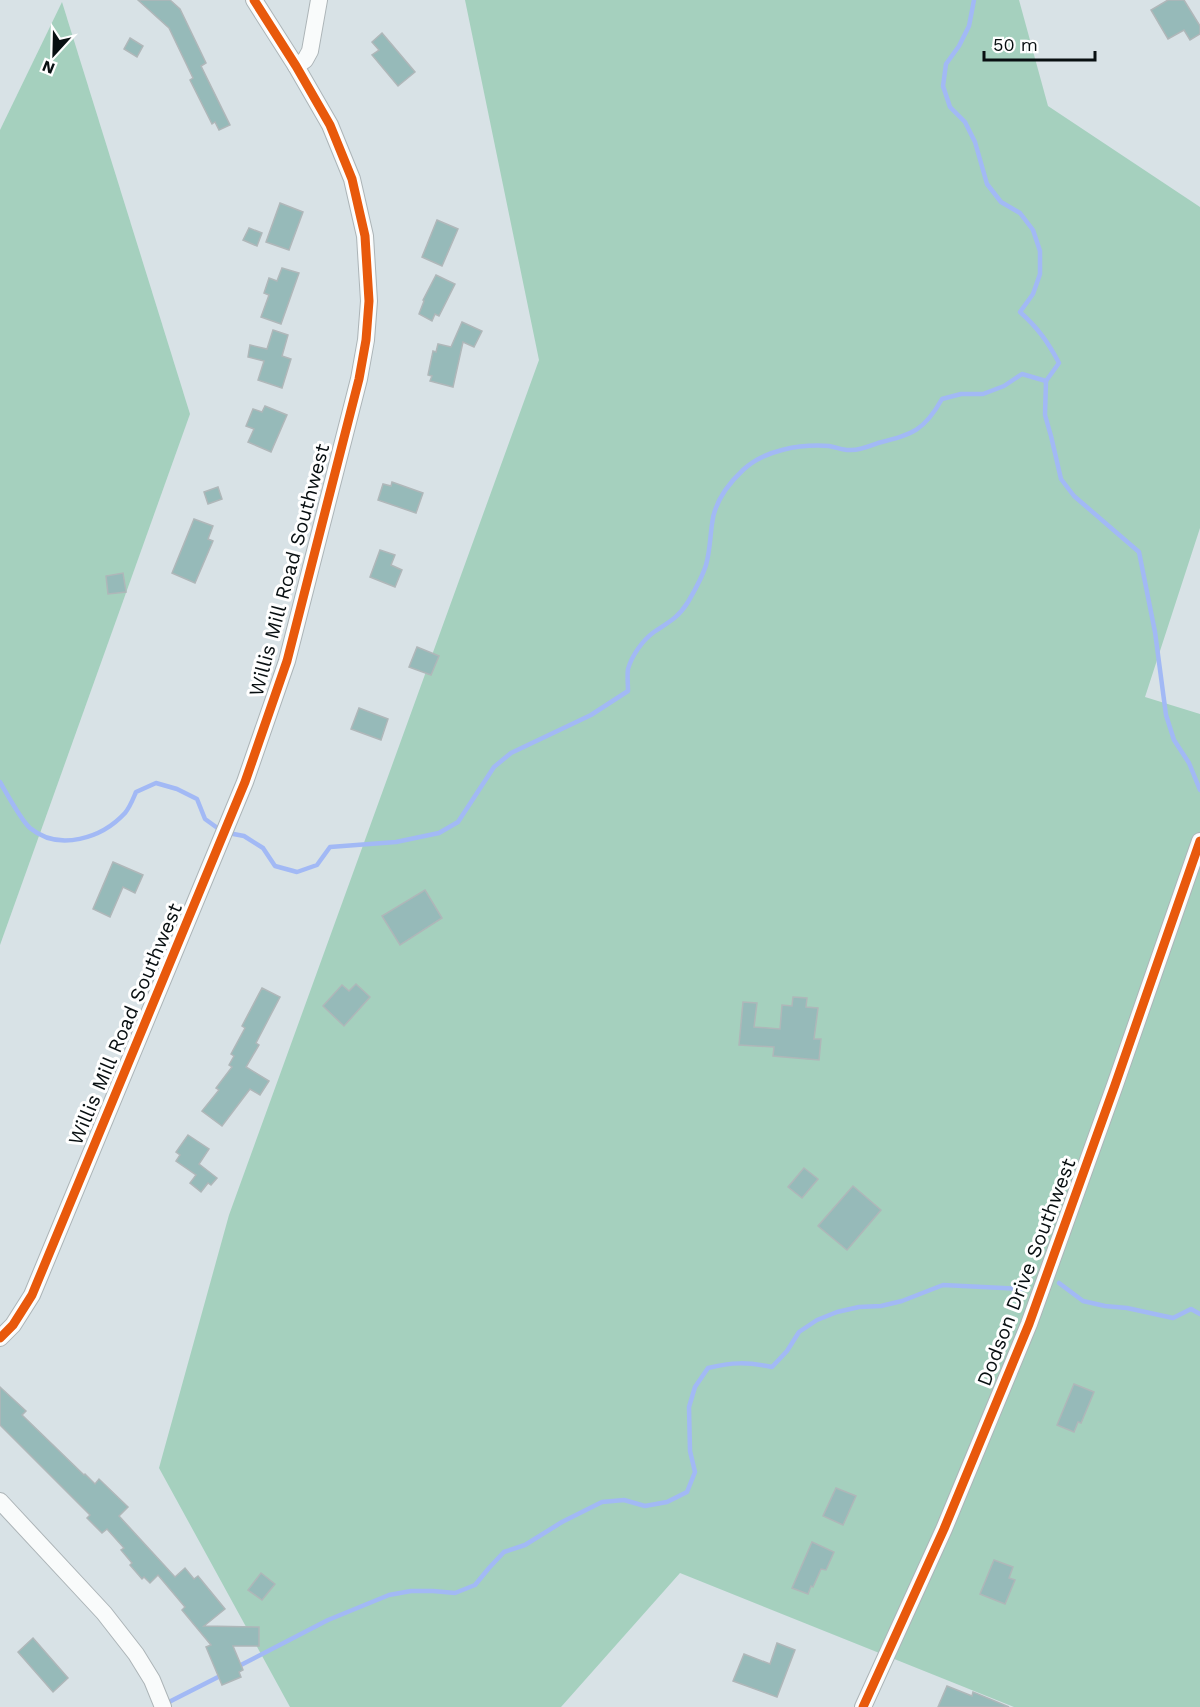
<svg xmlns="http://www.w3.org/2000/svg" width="1200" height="1707" font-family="'Work Sans',sans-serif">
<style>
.green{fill:#a5d0be}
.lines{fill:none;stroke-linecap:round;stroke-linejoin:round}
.stream{stroke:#a2b9f5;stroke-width:4.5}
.building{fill:#96bab9;stroke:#afb7b9;stroke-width:1.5}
.street-casing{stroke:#acb4b7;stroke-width:18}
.street{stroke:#f9fbfb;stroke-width:16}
.cycleway-casing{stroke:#fff;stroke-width:13}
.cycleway{stroke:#e8590c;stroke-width:9}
.labels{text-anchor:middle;stroke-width:6;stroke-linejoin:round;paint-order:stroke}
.street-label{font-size:20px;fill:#080f11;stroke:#fff}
</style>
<rect width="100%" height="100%" fill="#d8e2e6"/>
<!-- green -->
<g class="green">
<polygon points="465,0 1019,0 1048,106 1200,207 1200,528 1145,697 1200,714 1200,1707 1014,1707 680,1573 561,1707 290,1707 159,1468 229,1215 539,360"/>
<polygon points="62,2 190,414 0,945 0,130"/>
</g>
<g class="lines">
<!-- stream -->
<g class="stream">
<path d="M974,0l-5,26 -10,20 -13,18 -3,22 7,21 15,15 10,20 12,42 14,18 19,11 13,17 7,21v23l-7,20 -13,18c18,16 28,30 39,51l-13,18 -1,34 6,21 10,43 13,17 65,56 16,80 11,83 8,25 15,23 11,27"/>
<path d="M0,782c7,12 21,38 30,46 29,24 72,10 95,-15 5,-6 8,-14 11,-21l20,-9 21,6 20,10 8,20 18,13 21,4 19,12 12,18 22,6 20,-7 13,-18 66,-5 43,-9 19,-11 36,-55 17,-14 80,-38 37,-24c0,-7 -1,-16 0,-22 4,-14 15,-29 26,-37 15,-10 24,-14 34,-30 7,-12 14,-24 18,-37 4,-14 4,-27 6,-41 2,-21 15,-39 31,-54 21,-20 57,-26 86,-24 7,1 15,5 22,4 9,0 19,-4 27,-7 35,-9 46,-12 64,-44l19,-5h22l21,-8 18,-12 24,7"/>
<polyline points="1059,1283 1083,1301 1105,1306 1127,1308 1173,1318 1191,1309 1200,1314"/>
<path d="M237,1667l91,-47 61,-25 22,-4h22l22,2 20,-8 14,-17 15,-16 21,-7 37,-23 40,-20 22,-2 21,6 22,-4 20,-10 8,-20 -5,-21 -1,-44 6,-20 13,-19c24,-6 40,-6 64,-1l15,-16 12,-19 18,-12 20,-8 22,-5 22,-1 21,-5 41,-16 81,4"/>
<polyline points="165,1704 224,1674"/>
</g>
</g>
<!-- building -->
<g class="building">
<polygon points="138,0 170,0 180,9 206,63 201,66 230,125 219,130 215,122 212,124 190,80 193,78 169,28"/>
<polygon points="1168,0 1184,0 1200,26 1200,34 1190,40 1184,30 1168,39 1151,10"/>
<polygon points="382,33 415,72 398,86 372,55 379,50 372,42"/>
<polygon points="130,38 143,46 137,57 124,49"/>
<polygon points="280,203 303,212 289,250 266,242"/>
<polygon points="437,220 458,229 442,266 422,257"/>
<polygon points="249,228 262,233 257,246 243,240"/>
<polygon points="282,268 299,273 281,324 261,317 269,295 264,293 269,278 277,281"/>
<polygon points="436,275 455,284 439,316 435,314 432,321 419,314 424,301 423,300"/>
<polygon points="462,322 482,331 474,347 463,342 453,387 430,381 432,376 428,375 433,351 436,352 438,344 451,347"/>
<polygon points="273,330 288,335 282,356 291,359 282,388 258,380 264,361 248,357 250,345 267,349"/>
<polygon points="265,406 287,415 271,452 248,442 254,429 246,426 253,409 262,412"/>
<polygon points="392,482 423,493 416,513 378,500 383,484 391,486"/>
<polygon points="218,487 222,499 208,504 204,492"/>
<polygon points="194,519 213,526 208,539 213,541 195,583 172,573"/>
<polygon points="380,550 395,555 391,565 402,570 395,587 370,577"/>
<polygon points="123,573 126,592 108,594 106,576"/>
<polygon points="417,647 439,656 431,675 409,667"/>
<polygon points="359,708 388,719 381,740 351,729"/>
<polygon points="113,862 143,875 135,893 123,887 110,917 93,909"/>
<polygon points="425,890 442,918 400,945 382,916"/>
<polygon points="356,984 370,997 344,1026 323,1006 342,985 349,991"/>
<polygon points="262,988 280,997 256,1043 259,1045 246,1067 269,1081 260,1095 250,1089 222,1126 202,1111 219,1090 216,1088 232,1067 229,1065 234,1056 231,1054 245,1028 242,1026"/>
<polygon points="793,997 807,998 806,1007 818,1008 814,1039 821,1039 819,1060 773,1056 774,1047 739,1045 743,1002 757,1003 754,1027 780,1029 782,1005 792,1006"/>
<polygon points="188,1135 209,1149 199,1164 217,1178 211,1185 208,1183 201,1192 190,1183 196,1175 176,1161 180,1155 176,1152"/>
<polygon points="804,1168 818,1179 802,1198 788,1187"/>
<polygon points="853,1186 881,1210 847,1250 818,1226"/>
<polygon points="1074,1384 1094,1392 1081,1423 1078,1422 1074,1432 1057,1425"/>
<polygon points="0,1387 26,1411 22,1415 84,1475 85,1474 95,1484 99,1479 128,1507 119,1516 175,1577 185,1568 194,1579 198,1576 225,1609 204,1626 259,1627 259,1646 233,1646 243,1670 239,1672 241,1677 222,1685 206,1647 211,1645 182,1610 185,1607 158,1575 150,1583 144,1577 142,1579 130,1565 132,1563 121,1550 124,1548 107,1529 102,1533 87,1518 90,1515 0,1425"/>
<polygon points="836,1488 856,1496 843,1525 823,1516"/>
<polygon points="812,1542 834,1552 826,1570 821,1569 813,1587 811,1586 808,1594 792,1588"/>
<polygon points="994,1560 1013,1567 1009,1578 1015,1580 1005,1604 980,1594"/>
<polygon points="261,1573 275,1584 262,1600 248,1590"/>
<polygon points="33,1638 68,1678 53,1692 18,1652"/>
<polygon points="777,1643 795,1650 777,1697 733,1681 744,1654 770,1664"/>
<polygon points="947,1686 972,1696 973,1692 1009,1707 938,1707"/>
</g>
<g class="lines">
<!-- street casing -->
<g class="street-casing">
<g id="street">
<polyline points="296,66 305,60 310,51 319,0"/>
<polyline points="0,1338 13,1325 32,1295 245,782 287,661 359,379 366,340 369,301 365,236 352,179 330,125 296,66 254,0"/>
<polyline points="0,1501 104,1613 136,1654 152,1680 163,1707"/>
<polyline points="863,1707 944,1529 1029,1324 1115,1085 1200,841"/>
</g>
</g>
<!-- street -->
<use href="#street" class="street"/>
<!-- cycleway casing -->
<g class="cycleway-casing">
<g id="cycleway">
<polyline points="0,1338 13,1325 32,1295 245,782 287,661 359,379 366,340 369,301 365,236 352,179 330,125 296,66 254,0"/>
<polyline points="863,1707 944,1529 1029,1324 1115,1085 1200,841"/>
</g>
</g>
<!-- cycleway -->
<use href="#cycleway" class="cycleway"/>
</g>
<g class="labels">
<!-- street labels -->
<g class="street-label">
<text transform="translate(289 570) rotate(-75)" y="7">Willis Mill Road Southwest</text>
<text transform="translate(125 1024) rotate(-67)" y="7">Willis Mill Road Southwest</text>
<text transform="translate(1026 1272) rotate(-69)" y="7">Dodson Drive Southwest</text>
</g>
</g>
<!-- north arrow -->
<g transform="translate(54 54) rotate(202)" stroke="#ffffff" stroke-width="4.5" paint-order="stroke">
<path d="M0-4.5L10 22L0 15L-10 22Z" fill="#080f11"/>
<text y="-9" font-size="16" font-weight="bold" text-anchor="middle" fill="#080f11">N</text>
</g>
<!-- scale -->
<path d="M984 51v9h111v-9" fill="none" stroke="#080f11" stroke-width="3"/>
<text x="993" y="51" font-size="18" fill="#080f11" stroke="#ffffff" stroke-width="4.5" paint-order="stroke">50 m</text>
</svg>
